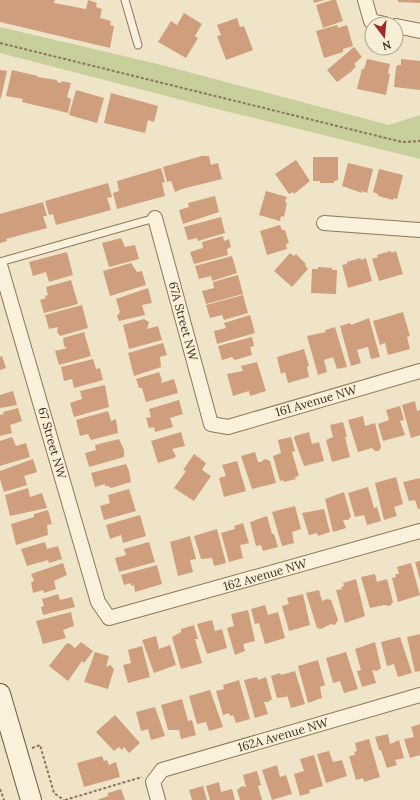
<svg xmlns="http://www.w3.org/2000/svg" width="420" height="800" font-family="Lora,serif">
<style>
.green{fill:#c9cf9b}
.building{fill:#cf9f7d}
.lines{fill:none;stroke-linecap:round;stroke-linejoin:round}
.lane-casing{stroke:#8d765c;stroke-width:9}
.street-casing{stroke:#8d765c;stroke-width:16}
.secondary-casing{stroke:#6f573f;stroke-width:22}
.path{stroke:#8d765c;stroke-width:2;stroke-dasharray:3 2;stroke-linecap:butt}
.lane{stroke:#faf1dc;stroke-width:7}
.street{stroke:#faf1dc;stroke-width:14}
.secondary{stroke:#faf1dc;stroke-width:20}
.labels{text-anchor:middle;stroke-width:3;stroke-linejoin:round;paint-order:stroke}
.street-label{font-size:12px;fill:#3d2e20;stroke:#f7eed8}
</style>
<rect width="100%" height="100%" fill="#f0e4c8"/>
<!-- green -->
<polygon class="green" points="0,27 158,64 389,125 420,115 420,159 205,106 0,53"/>
<!-- building -->
<g class="building">
<polygon points="0,0 55,0 54,3 86,9 88,0 97,3 96,7 102,9 100,18 111,21 110,25 114,26 110,48 0,22"/>
<polygon points="313,0 324,0 314,3"/>
<polygon points="332,0 336,0 343,21 323,28 316,5"/>
<polygon points="398,0 420,0 420,3 398,2"/>
<polygon points="184,13 202,24 195,36 198,38 186,58 158,42 171,21 177,25"/>
<polygon points="237,18 240,27 244,26 253,50 226,60 217,36 221,35 217,25"/>
<polygon points="337,25 338,28 347,25 353,46 343,49 343,52 324,58 316,31"/>
<polygon points="354,47 362,57 354,64 356,66 352,71 337,82 327,70"/>
<polygon points="367,59 390,64 388,73 390,74 386,95 357,89 362,69 364,69"/>
<polygon points="401,59 420,61 420,90 394,87 396,67 398,65 401,65"/>
<polygon points="0,70 7,71 1,98 0,98"/>
<polygon points="12,70 38,76 37,77 57,80 57,82 61,83 62,81 71,83 67,97 71,99 68,113 22,102 23,99 6,96"/>
<polygon points="76,90 104,98 97,123 69,115"/>
<polygon points="111,93 158,106 154,122 148,120 145,133 104,123"/>
<polygon points="202,156 209,156 211,165 218,163 222,179 182,189 175,192 171,181 167,182 163,167"/>
<polygon points="313,157 338,157 338,180 334,181 334,183 320,183 320,181 313,181"/>
<polygon points="296,160 310,181 294,194 293,192 289,194 275,174"/>
<polygon points="348,163 373,169 367,193 362,191 362,193 342,186"/>
<polygon points="161,168 165,182 162,183 165,196 117,209 113,193 119,191 117,181"/>
<polygon points="379,169 403,175 397,199 393,198 393,200 378,196 378,194 373,192"/>
<polygon points="108,183 112,197 107,198 111,210 56,225 53,214 49,215 45,201"/>
<polygon points="266,191 287,197 285,202 287,203 284,217 281,216 280,221 259,215"/>
<polygon points="215,196 219,212 183,224 179,210 189,207 188,203"/>
<polygon points="43,202 47,216 43,216 47,228 6,239 7,241 0,243 0,214"/>
<polygon points="221,217 225,233 198,241 197,238 188,240 184,227"/>
<polygon points="280,225 282,230 285,230 289,243 286,244 287,249 267,255 260,231"/>
<polygon points="223,236 224,241 229,239 231,247 227,249 228,255 194,264 190,252 203,248 202,242"/>
<polygon points="121,238 125,247 135,245 139,259 109,267 102,243"/>
<polygon points="391,251 391,253 396,251 403,274 379,281 372,259 378,257 377,255"/>
<polygon points="67,252 73,275 49,282 46,272 33,276 29,262"/>
<polygon points="290,253 294,256 296,254 306,264 305,265 308,269 292,287 274,271"/>
<polygon points="232,256 237,273 212,281 211,276 199,279 195,266"/>
<polygon points="360,258 361,260 366,258 372,281 348,288 342,265 347,264 347,262"/>
<polygon points="131,263 137,272 142,271 146,285 110,296 103,271"/>
<polygon points="318,267 332,268 332,270 337,270 336,294 311,293 312,269 318,269"/>
<polygon points="238,275 243,294 206,304 202,291 214,288 213,282"/>
<polygon points="71,280 78,304 44,313 40,300 46,298 45,296 48,295 46,287"/>
<polygon points="148,288 152,303 142,305 145,315 119,321 117,316 120,312 116,299"/>
<polygon points="243,295 248,313 224,320 222,315 210,318 206,305"/>
<polygon points="82,305 88,328 60,336 57,332 58,327 49,329 45,315"/>
<polygon points="403,312 410,336 407,337 410,349 388,355 385,343 380,345 373,321"/>
<polygon points="250,315 255,333 217,344 214,331 226,328 224,323"/>
<polygon points="369,318 380,357 371,359 368,347 357,350 361,363 351,366 340,326 350,323 351,325"/>
<polygon points="144,319 149,322 147,329 158,326 162,340 129,349 123,325"/>
<polygon points="335,327 347,367 337,369 333,357 324,360 327,372 318,375 307,336 326,332 325,330"/>
<polygon points="84,332 91,356 59,365 55,351 67,348 64,346 63,338"/>
<polygon points="252,337 254,346 250,347 252,355 235,360 232,357 222,360 218,346"/>
<polygon points="163,343 167,355 160,357 161,367 134,376 128,353"/>
<polygon points="304,349 309,366 307,367 309,377 288,383 285,372 281,374 277,357"/>
<polygon points="2,356 6,368 0,370 0,357"/>
<polygon points="93,359 96,369 100,368 103,380 74,388 72,379 64,381 61,367"/>
<polygon points="257,362 266,391 250,396 249,391 233,396 227,374 243,371 241,366"/>
<polygon points="159,372 162,380 161,383 174,379 178,393 146,402 142,388 139,388 136,379"/>
<polygon points="105,385 109,407 74,417 70,403 82,399 80,391"/>
<polygon points="13,391 17,405 0,408 0,395"/>
<polygon points="179,400 183,414 170,418 173,427 155,432 154,427 149,428 146,418 151,417 149,409"/>
<polygon points="415,401 417,411 420,410 420,435 411,438 402,405"/>
<polygon points="400,406 404,420 400,421 405,435 383,441 378,424 389,420 386,410"/>
<polygon points="18,408 22,421 10,425 12,433 0,436 0,415 4,414 3,412"/>
<polygon points="108,411 111,421 116,419 118,433 91,440 88,434 80,436 76,420"/>
<polygon points="363,416 365,426 375,423 381,447 379,451 375,451 372,448 358,452 348,420"/>
<polygon points="343,422 347,437 345,437 350,457 332,462 326,440 333,437 330,425"/>
<polygon points="181,432 185,446 172,449 176,456 174,458 158,463 151,441"/>
<polygon points="309,432 312,444 319,442 324,461 304,466 294,438 295,436"/>
<polygon points="12,437 16,446 26,443 30,457 0,466 0,441"/>
<polygon points="291,437 295,451 292,452 299,476 295,477 296,479 284,482 283,480 280,481 273,456 281,453 278,440"/>
<polygon points="119,439 124,450 124,457 89,467 85,453 96,450 95,445"/>
<polygon points="255,452 258,462 261,462 265,459 270,461 276,483 252,489 241,456"/>
<polygon points="194,454 206,463 202,470 211,476 194,501 174,488 186,471 183,470"/>
<polygon points="33,459 37,472 24,476 27,485 4,492 0,479 0,471"/>
<polygon points="237,461 246,491 224,497 219,478 226,476 222,465"/>
<polygon points="126,464 129,471 131,482 111,488 108,486 105,486 105,484 95,487 91,473"/>
<polygon points="396,477 403,504 394,507 397,516 384,520 375,483"/>
<polygon points="420,478 420,509 418,509 415,500 409,501 403,482"/>
<polygon points="368,487 374,508 377,507 381,521 367,525 364,515 355,517 348,493"/>
<polygon points="28,488 30,497 42,493 47,508 10,516 5,495"/>
<polygon points="129,489 136,511 104,520 100,506 110,503 108,495"/>
<polygon points="344,492 351,517 348,520 343,520 346,528 333,532 325,499"/>
<polygon points="295,506 301,529 292,532 294,543 282,546 272,512"/>
<polygon points="324,509 330,532 318,536 317,533 309,535 302,513"/>
<polygon points="48,510 52,524 47,525 48,535 16,545 11,524 34,517 34,514"/>
<polygon points="140,515 146,536 123,543 121,535 110,539 106,525"/>
<polygon points="267,516 272,534 274,534 278,547 263,551 261,545 256,546 250,522"/>
<polygon points="243,523 249,543 240,545 243,558 229,562 221,533 235,529 234,526"/>
<polygon points="217,529 226,563 214,566 212,558 201,559 194,536"/>
<polygon points="190,536 196,559 190,560 193,572 178,576 170,542"/>
<polygon points="45,542 47,549 58,546 62,559 49,563 48,560 27,566 21,549"/>
<polygon points="149,542 155,562 119,572 115,558 126,555 124,549"/>
<polygon points="420,561 420,580 415,562"/>
<polygon points="63,563 67,575 54,581 56,589 44,593 43,590 33,593 31,582 34,581 31,574"/>
<polygon points="411,563 420,595 398,602 392,578 396,577 395,574 399,574 397,567"/>
<polygon points="157,565 162,584 135,592 134,585 131,586 131,583 124,585 121,575"/>
<polygon points="375,574 377,582 387,579 393,602 390,606 384,605 370,608 361,577"/>
<polygon points="356,579 365,616 345,623 336,590 342,589 341,587 344,586 343,583"/>
<polygon points="319,590 322,601 327,599 331,600 338,620 335,625 331,624 321,629 317,628 306,593"/>
<polygon points="58,594 60,600 72,597 75,607 43,615 41,607 44,606 42,599"/>
<polygon points="303,594 310,625 289,631 282,606 289,604 287,598"/>
<polygon points="265,605 268,615 278,612 285,638 265,644 259,623 255,624 251,609"/>
<polygon points="248,610 255,641 243,644 245,651 235,655 227,628 234,626 231,614"/>
<polygon points="71,612 74,626 63,630 66,638 43,644 36,621"/>
<polygon points="212,620 215,631 222,629 227,648 207,654 197,624"/>
<polygon points="194,625 198,639 195,639 202,663 181,669 172,637 181,632 181,629"/>
<polygon points="420,634 420,671 415,672 407,637"/>
<polygon points="156,636 159,649 170,645 176,665 154,673 142,640"/>
<polygon points="400,637 412,673 398,677 394,664 387,666 381,642"/>
<polygon points="81,642 93,651 84,663 82,661 68,681 49,666 66,644 69,643 75,648"/>
<polygon points="375,642 381,668 377,671 372,670 376,683 362,687 357,671 361,670 355,649"/>
<polygon points="142,646 150,677 128,683 123,665 131,663 128,650"/>
<polygon points="95,652 109,656 106,667 110,665 114,669 108,689 84,682"/>
<polygon points="346,652 358,689 344,693 340,681 333,683 326,658"/>
<polygon points="318,660 325,685 320,687 322,698 308,703 298,666"/>
<polygon points="295,671 305,704 291,708 287,695 286,697 277,698 271,676 280,673 281,675"/>
<polygon points="257,677 258,680 266,677 272,699 268,702 264,702 268,714 255,718 244,680"/>
<polygon points="239,680 250,719 236,723 233,715 230,716 229,713 223,715 216,691 224,689 223,685"/>
<polygon points="210,690 223,727 209,731 206,722 197,724 189,696"/>
<polygon points="182,699 188,721 192,720 196,735 181,739 179,730 168,730 161,705"/>
<polygon points="155,707 165,736 151,740 148,729 141,731 136,712"/>
<polygon points="115,715 140,743 129,753 124,747 122,750 119,747 114,751 96,732"/>
<polygon points="420,724 420,755 410,758 404,739 414,737 411,727"/>
<polygon points="388,734 390,744 399,740 404,758 395,760 397,765 387,768 381,750 379,750 375,737"/>
<polygon points="369,739 380,777 364,782 363,778 356,780 349,756 355,755 354,752 357,751 355,743"/>
<polygon points="329,751 333,762 342,760 347,776 326,783 317,754"/>
<polygon points="314,755 323,786 309,790 310,793 300,796 294,774 304,771 300,759"/>
<polygon points="102,756 104,761 107,760 109,765 116,762 120,777 84,787 77,763"/>
<polygon points="277,765 280,777 286,775 292,794 272,800 262,770"/>
<polygon points="257,771 261,785 258,786 262,800 240,800 237,790 242,786 246,787 243,775"/>
<polygon points="219,782 221,792 232,789 235,800 210,800 206,786"/>
<polygon points="203,786 207,800 192,800 189,790"/>
<polygon points="121,789 125,800 97,800 108,796 108,793"/>
</g>
<g class="lines">
<!-- lane casing -->
<g class="lane-casing">
<g id="lane">
<polyline points="125,0 138,45"/>
<polyline points="0,262 155,218"/>
</g>
</g>
<!-- street casing -->
<g class="street-casing">
<g id="street">
<polyline points="365,0 371,21 385,24"/>
<polyline points="396,26 420,31"/>
<polyline points="155,218 211,424 228,427 420,371"/>
<polyline points="324,223 420,230"/>
<polyline points="0,265 98,602 109,618 420,531"/>
<polyline points="158,800 153,782 162,770 420,695"/>
</g>
</g>
<!-- secondary casing -->
<g class="secondary-casing">
<polyline id="secondary" points="0,694 31,800"/>
</g>
<!-- path -->
<g class="path">
<polyline points="0,43 402,142 420,141"/>
<polyline points="32,748 40,745 54,793 64,800"/>
<polyline points="0,789 4,800"/>
<polyline points="65,800 142,777"/>
</g>
<!-- lane -->
<use href="#lane" class="lane"/>
<!-- street -->
<use href="#street" class="street"/>
<!-- secondary -->
<use href="#secondary" class="secondary"/>
</g>
<g class="labels">
<!-- street labels -->
<g class="street-label">
<text transform="translate(183 321) rotate(75)" y="4">67A Street NW</text>
<text transform="translate(316 401) rotate(-16)" y="4">161 Avenue NW</text>
<text transform="translate(52 443) rotate(74)" y="4">67 Street NW</text>
<text transform="translate(265 575) rotate(-16)" y="4">162 Avenue NW</text>
<text transform="translate(283 735) rotate(-16)" y="4">162A Avenue NW</text>
</g>
</g>
<!-- north arrow -->
<g transform="translate(384 36) rotate(164)"><circle r="19" fill="#f7eed8" stroke="#ada18e"/>
<path d="M0-3L7 15L0 10L-7 15Z" fill="#9e2a2b"/>
<text y="-6" font-size="11" font-weight="bold" text-anchor="middle" fill="#3d2e20">N</text>
</g>
</svg>
